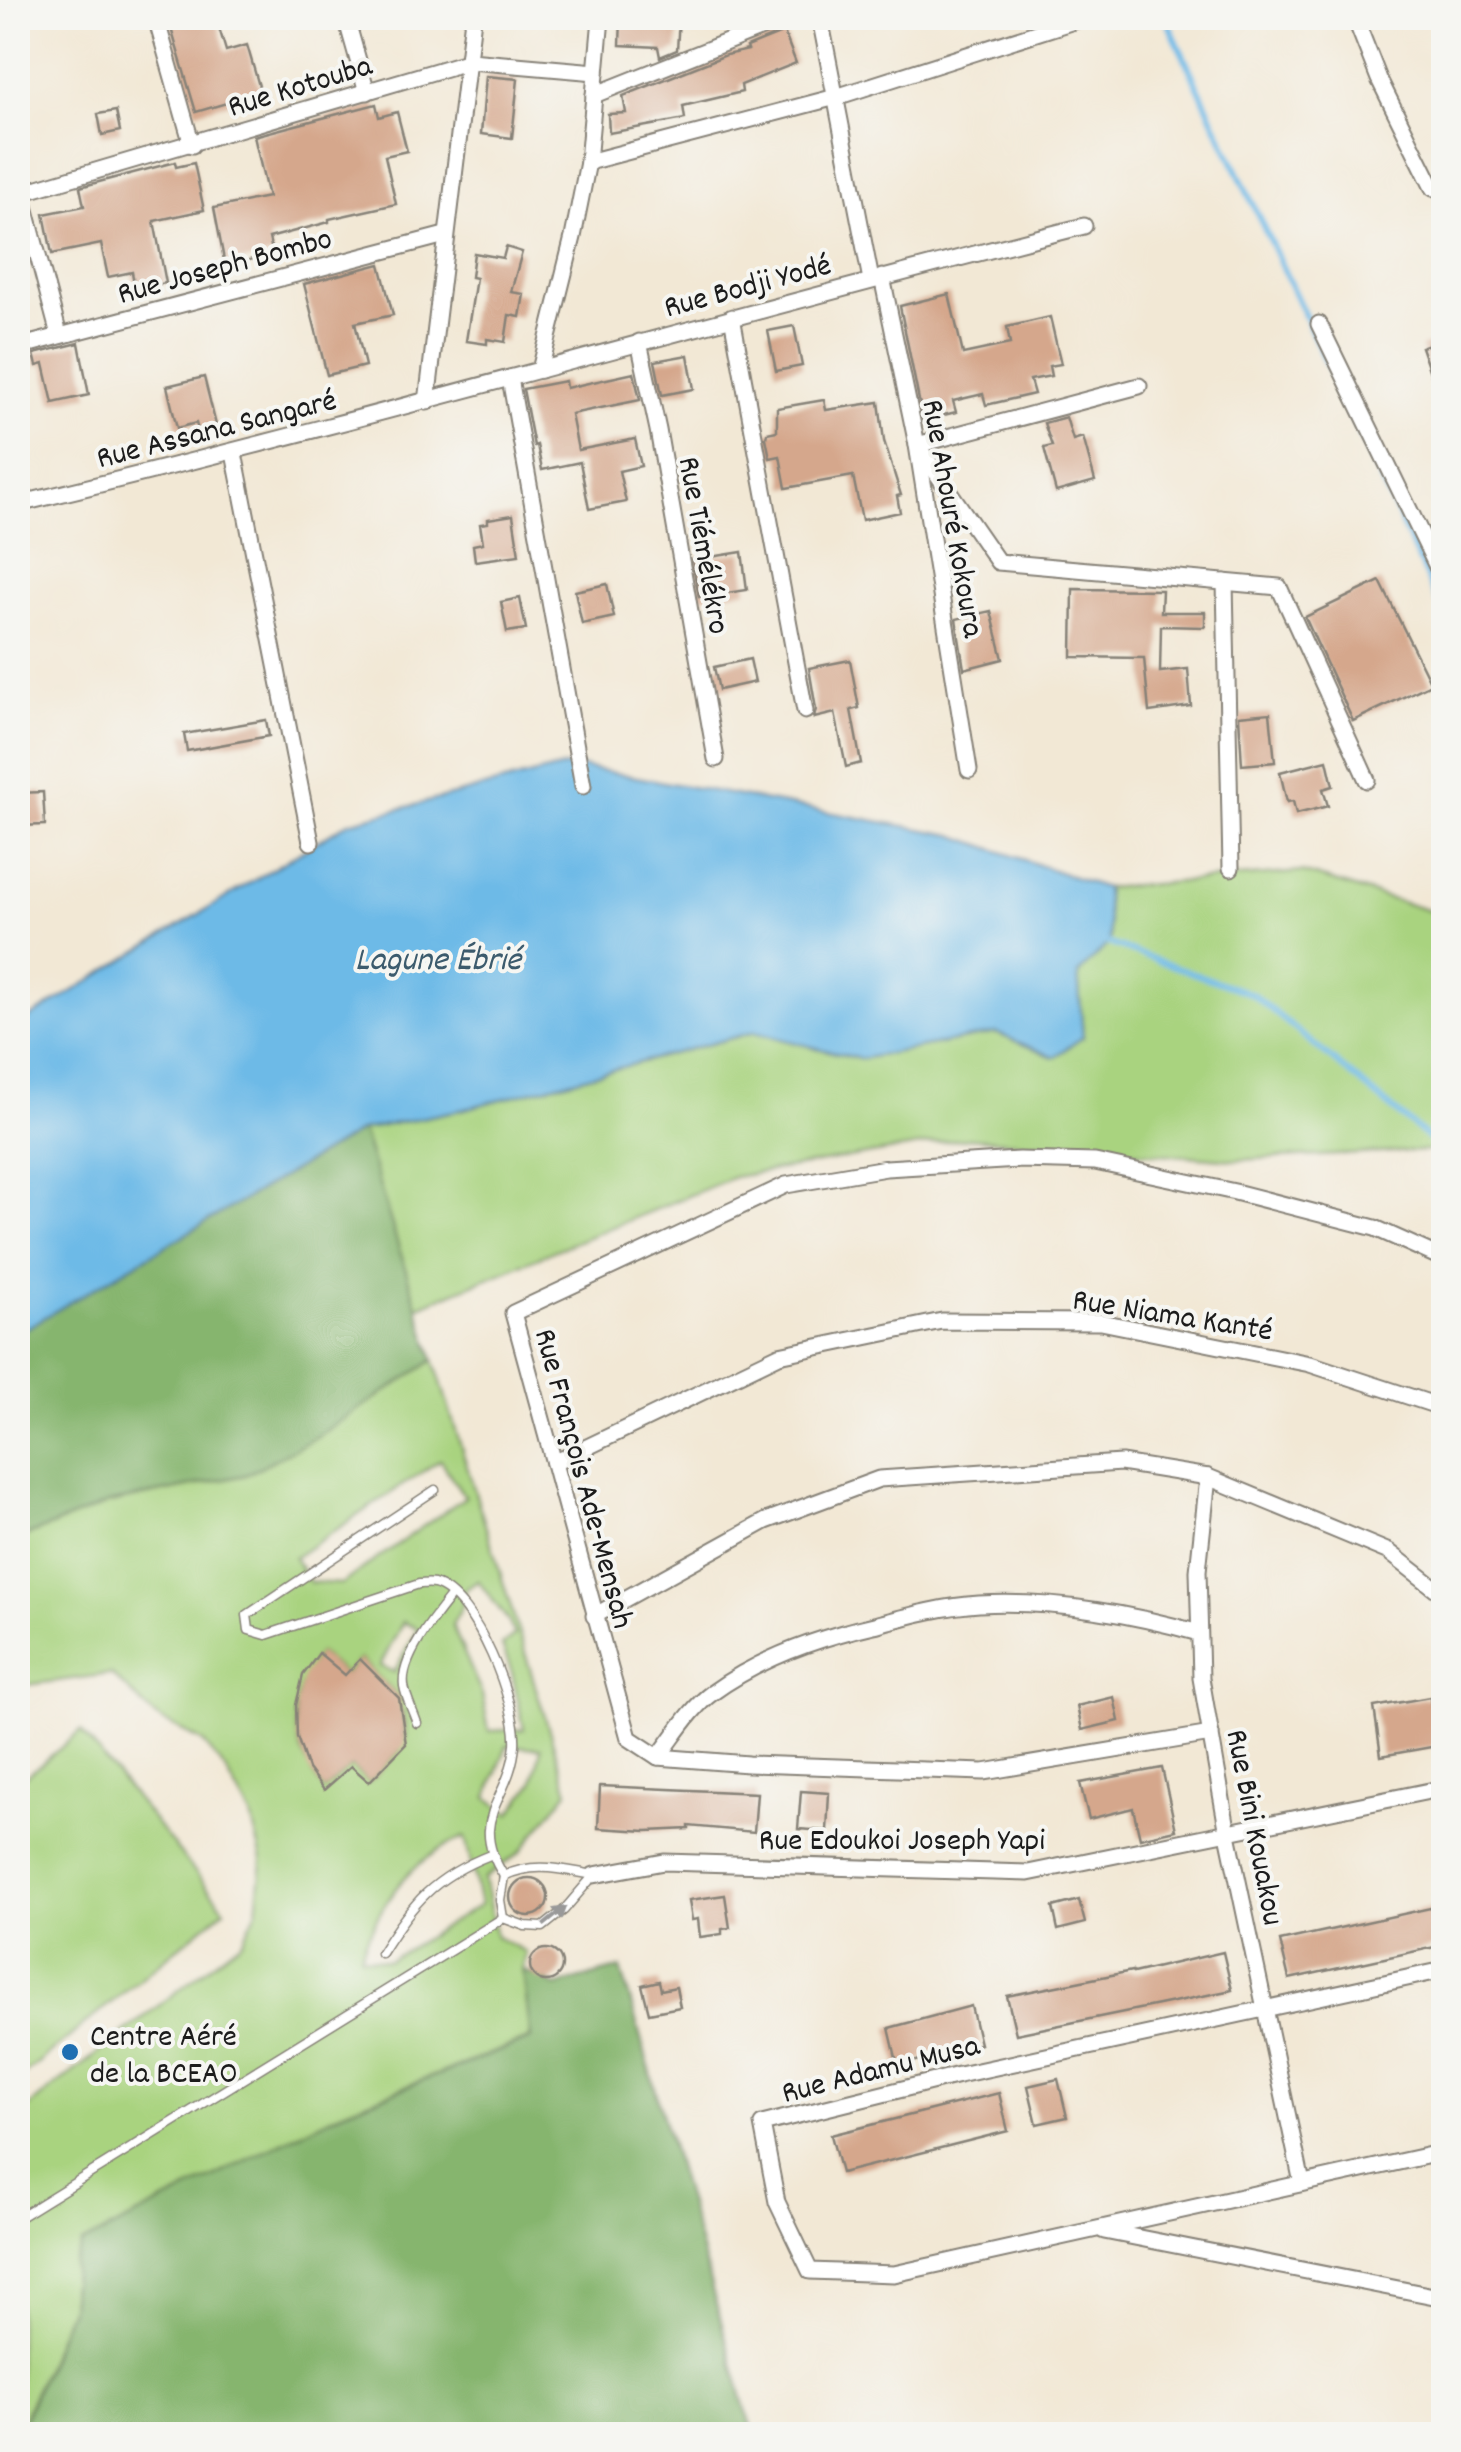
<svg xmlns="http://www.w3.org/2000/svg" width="1461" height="2452" font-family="Dekko,sans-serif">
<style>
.green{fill:#a9d37f;stroke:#62784e;stroke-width:2.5;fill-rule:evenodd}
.forest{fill:#86b56e;stroke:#516845;stroke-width:2.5}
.water{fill:#6dbae7;stroke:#446b82;stroke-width:2.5}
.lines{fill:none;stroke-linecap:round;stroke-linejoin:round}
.stream{stroke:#6dbae7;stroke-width:6}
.building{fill:#d5a78c}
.lane-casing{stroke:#878278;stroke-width:11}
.street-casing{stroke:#878278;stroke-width:19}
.lane{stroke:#fff;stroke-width:8}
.street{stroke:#fff;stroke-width:15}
.oneway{fill:#999}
.poi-dot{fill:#1f6fb2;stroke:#f6f6f2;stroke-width:4}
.labels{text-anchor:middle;stroke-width:8;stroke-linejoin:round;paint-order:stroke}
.street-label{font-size:32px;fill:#1c1c1c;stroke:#f6f6f2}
.poi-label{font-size:32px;fill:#1c1c1c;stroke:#f6f6f2;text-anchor:start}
.water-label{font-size:35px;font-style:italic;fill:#3c5b6d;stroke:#f6f6f2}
</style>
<rect width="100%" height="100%" fill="#f6f6f2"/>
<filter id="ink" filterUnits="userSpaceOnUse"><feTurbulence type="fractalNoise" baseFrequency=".01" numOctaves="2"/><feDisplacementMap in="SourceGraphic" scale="20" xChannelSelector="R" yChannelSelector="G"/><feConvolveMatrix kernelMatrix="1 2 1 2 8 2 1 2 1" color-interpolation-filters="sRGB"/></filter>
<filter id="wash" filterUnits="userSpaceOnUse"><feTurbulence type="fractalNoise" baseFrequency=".0048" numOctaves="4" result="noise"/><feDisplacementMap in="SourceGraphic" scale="40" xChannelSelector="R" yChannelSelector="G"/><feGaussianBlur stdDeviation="2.25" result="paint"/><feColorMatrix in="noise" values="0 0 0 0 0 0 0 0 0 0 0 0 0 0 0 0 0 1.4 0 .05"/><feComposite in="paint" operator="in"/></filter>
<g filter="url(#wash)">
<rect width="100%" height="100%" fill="#f2e8d5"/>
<!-- green -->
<g class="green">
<polygon points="1302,872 1443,915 1443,1150 1235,1160 968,1138 734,1177 417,1307 362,1130 464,1109 755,1032 860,1059 996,1033 1054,1057 1083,1037 1078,973 1110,942 1105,888"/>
<path d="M434,1360l134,431 -48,61 -36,27 12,58 30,15 -3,18 8,68 -188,73 -261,133 -8,19 -4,46 -52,121v-315l224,-174 15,-30 5,-51 -11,-44 -25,-45 -23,-29 -47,-25 -45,-43 -93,12v-147l91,-36 136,-28 68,-36zM440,1460l25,37 -124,87 -31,-2 -16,-24zM478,1581l29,38 8,16 -13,10 10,28 12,56 -35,2 -7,-37 -30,-69 10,-18 4,-18zM403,1622l15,7 -24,43 -14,-6zM319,1653l26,22 15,-16 41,41 -11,12h13l3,26 -14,3 8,9 -31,32 -18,-16 -27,24c-35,-44 -38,-91 -5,-137zM507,1746l34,2 -8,35 -23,31 -23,-17zM465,1837l15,68 -92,56 -28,-5c21,-55 49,-97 105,-119z"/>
<polygon points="81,1731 225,1909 18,2079 18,1783"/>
</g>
<!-- forest -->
<g class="forest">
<polygon points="362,1130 434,1360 313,1439 245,1475 109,1503 18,1539 18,1333"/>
<polygon points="621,1968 753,2434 18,2434 70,2309 74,2263 82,2244 344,2111 531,2039 523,1970 556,1986"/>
</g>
<!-- water -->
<polygon class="water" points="571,765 953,835 1105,888 1110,942 1078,974 1083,1037 1054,1057 996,1033 860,1059 754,1032 464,1109 362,1130 18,1333 18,1025 349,822"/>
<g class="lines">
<!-- stream -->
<g class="stream">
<polyline points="1166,18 1444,614"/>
<polyline points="1105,942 1252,994 1444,1151"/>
</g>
</g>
<g id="blocks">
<!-- building -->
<g class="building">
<polygon points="168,18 216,18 226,51 247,45 261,93 196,112"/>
<polygon points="621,18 679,18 677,50 660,57 658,47 620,45"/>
<polygon points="784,32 796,63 741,85 742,92 683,106 685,119 609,133 608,114 626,113 623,96 726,55 748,50 747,47"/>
<polygon points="486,76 518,79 512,138 481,134"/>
<polygon points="376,104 379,117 397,112 407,151 385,156 396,204 329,219 329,222 269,238 273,255 225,265 214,208 268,197 254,136"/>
<polygon points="116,111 120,131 102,135 98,114"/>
<polygon points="175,162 176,167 194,163 204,210 154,221 166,283 135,289 132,272 108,277 101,244 52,254 44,214 84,206 80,187"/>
<polygon points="506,247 522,252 511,292 524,294 520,317 509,315 505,342 487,339 487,344 466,341 476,278 471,277 474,253 503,258"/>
<polygon points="380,264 393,315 355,323 365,366 327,375 304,284"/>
<polygon points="949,294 963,354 1010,344 1007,327 1050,317 1061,364 1049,366 1051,376 1030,380 1034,394 986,405 983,394 953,401 956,412 923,420 900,306"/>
<polygon points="794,326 802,366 776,371 768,331"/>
<polygon points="1444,339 1444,403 1441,404 1421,347"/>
<polygon points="79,343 89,395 53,403 44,364 37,366 34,354"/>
<polygon points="688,355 694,389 662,395 655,361"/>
<polygon points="634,373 640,400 571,414 578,450 635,439 641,466 619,471 626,502 589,509 580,462 542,470 537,445 534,446 523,389 565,381 566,388"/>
<polygon points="204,377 216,425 198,430 196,423 177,428 167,386"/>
<polygon points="824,400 826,410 879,402 884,441 901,495 897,496 900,512 862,520 853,476 786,488 780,456 770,458 766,438 767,433 777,431 777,408"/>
<polygon points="1066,417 1073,440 1083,437 1095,481 1056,492 1044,448 1052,446 1044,423"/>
<polygon points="513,515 519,555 475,561 473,545 483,543 480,524 488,523 488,519"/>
<polygon points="742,552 747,590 699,597 692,560"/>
<polygon points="1380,581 1431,684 1353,721 1305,617"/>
<polygon points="607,584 614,617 582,624 575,591"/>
<polygon points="1073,589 1162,590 1161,612 1205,612 1205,627 1161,626 1160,672 1188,669 1191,706 1149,712 1144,658 1072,657"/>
<polygon points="520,598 526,629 507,632 501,602"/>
<polygon points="991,611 1003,659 964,669 956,619"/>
<polygon points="750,659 755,682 719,690 714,667"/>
<polygon points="850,660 859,708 851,710 861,763 846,767 835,713 814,718 816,709 809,668"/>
<polygon points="1270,713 1275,762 1242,765 1239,716"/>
<polygon points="266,720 269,736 187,751 184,734"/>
<polygon points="1327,760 1333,786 1323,789 1328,806 1296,814 1293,801 1287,802 1280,772"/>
<polygon points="43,792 45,825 18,826 18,793"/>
<polygon points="319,1653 345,1675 360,1659 399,1698 406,1744 369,1782 351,1766 324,1790 308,1769 297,1737 296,1705 303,1675"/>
<polygon points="1114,1697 1119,1721 1082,1730 1077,1706"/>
<polygon points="1430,1697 1437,1746 1381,1756 1374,1707"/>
<polygon points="1162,1768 1176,1830 1140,1838 1133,1808 1089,1819 1080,1783"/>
<polygon points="600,1786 757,1793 754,1832 689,1826 689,1829 647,1831 598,1828"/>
<polygon points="801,1791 829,1793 827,1831 798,1829"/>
<circle cx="529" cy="1897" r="19"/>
<polygon points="725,1895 730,1928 722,1929 722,1934 700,1937 698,1919 692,1920 689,1900"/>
<polygon points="1079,1900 1085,1923 1058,1930 1053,1907"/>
<polygon points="1444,1905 1444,1945 1289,1979 1280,1941"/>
<circle cx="546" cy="1965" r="16"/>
<polygon points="1223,1952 1232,1990 1016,2034 1007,1996 1132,1971 1133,1973"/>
<polygon points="659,1981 661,1990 676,1987 680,2007 649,2013 642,1985"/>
<polygon points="971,2006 980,2044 898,2066 889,2028"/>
<polygon points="1058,2079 1067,2117 1037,2124 1028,2086"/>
<polygon points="999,2093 1008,2131 841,2173 831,2135"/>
</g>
</g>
</g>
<g filter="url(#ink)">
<use href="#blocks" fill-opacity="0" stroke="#878278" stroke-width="2.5"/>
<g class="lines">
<!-- lane casing -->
<g class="lane-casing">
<g id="lane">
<path d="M435,1490l-188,125 2,15 17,5 153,-51c5,0 10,-1 15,0 42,11 84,122 81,161 -4,55 -49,72 -11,131"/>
<path d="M417,1723c-4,-12 -11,-25 -13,-37 -4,-27 31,-70 47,-90"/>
<path d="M503,1918l-3,-18 4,-24c30,-15 59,-6 90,-1"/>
<polyline points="503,1918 525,1926 543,1927 564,1910 594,1875"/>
<path d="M381,1953c31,-50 53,-76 109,-98"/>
<polyline points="18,2218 503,1918"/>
</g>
</g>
<!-- street casing -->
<g class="street-casing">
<g id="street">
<polyline points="156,18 192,145"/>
<polyline points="346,18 367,92"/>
<polyline points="820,18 871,280"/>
<polyline points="1355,18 1379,79 1433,188"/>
<polyline points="594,95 787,18"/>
<polyline points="588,162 836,97 1083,18"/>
<polyline points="18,180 59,335"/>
<polyline points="21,193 470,61 596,72"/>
<polyline points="882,277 917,445 969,770"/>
<polyline points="732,317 805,711"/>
<polyline points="1319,324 1444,581"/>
<polyline points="639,342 658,430 716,759"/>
<polyline points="18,347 445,235"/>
<polyline points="540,370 573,237 588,162 601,18"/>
<polyline points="510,378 583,786"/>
<polyline points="1139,386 917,445 998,562 1279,587 1367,780"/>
<polyline points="427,402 473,18"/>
<polyline points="234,453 311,842"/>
<path d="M18,504c357,-85 709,-188 1066,-278"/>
<polyline points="1225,582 1231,868"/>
<polyline points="554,1463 779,1355 942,1321 1101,1322 1310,1364 1444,1408"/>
<polyline points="1208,1477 1198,1571 1201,1678 1228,1834 1302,2183"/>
<polyline points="594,1616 766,1521 879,1479 1121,1463 1208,1477 1389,1552 1444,1595"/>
<polyline points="1211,1734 984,1772 748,1764 658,1757 629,1738 513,1313 786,1185 886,1168 1019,1160 1095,1162 1235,1192 1375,1228 1444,1259"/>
<path d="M658,1757c16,-20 33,-49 54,-64 48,-35 105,-55 162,-68 34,-9 70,-19 105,-21 75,-4 149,9 220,29"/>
<polyline points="594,1875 664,1862 1028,1873 1444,1788"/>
<polyline points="1444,1970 959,2075 762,2124 777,2202 810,2271 894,2274 1444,2152"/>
<polyline points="1104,2231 1444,2298"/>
</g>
</g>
<!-- lane -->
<use href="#lane" class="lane"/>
<!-- street -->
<use href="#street" class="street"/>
</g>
<!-- one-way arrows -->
<defs><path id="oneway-solid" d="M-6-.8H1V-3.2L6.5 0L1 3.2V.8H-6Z" transform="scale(2.5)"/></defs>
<use class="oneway" href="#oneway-solid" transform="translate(555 1916) rotate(-39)"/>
</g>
<!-- markers -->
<circle class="poi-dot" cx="70" cy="2052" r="10"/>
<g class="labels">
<!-- street labels -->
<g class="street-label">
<text transform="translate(299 84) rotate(-17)" y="11">Rue Kotouba</text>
<text transform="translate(224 264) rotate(-15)" y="11">Rue Joseph Bombo</text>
<text transform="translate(747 284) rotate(-15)" y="11">Rue Bodji Yodé</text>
<text transform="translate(216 427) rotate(-14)" y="11">Rue Assana Sangaré</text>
<text transform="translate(955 518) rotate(80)" y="11">Rue Ahouré Kokoura</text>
<text transform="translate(706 545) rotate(80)" y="11">Rue Tiémélékro</text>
<text transform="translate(1173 1313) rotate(9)" y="11">Rue Niama Kanté</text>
<text transform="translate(586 1478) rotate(75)" y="11">Rue François Ade-Mensah</text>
<text transform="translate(1257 1827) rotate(79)" y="11">Rue Bini Kouakou</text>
<text x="902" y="1849">Rue Edoukoi Joseph Yapi</text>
<text transform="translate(880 2067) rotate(-14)" y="11">Rue Adamu Musa</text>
</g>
<!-- poi labels -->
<g class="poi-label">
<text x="90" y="2045">Centre Aéré<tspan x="90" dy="37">de la BCEAO</tspan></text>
</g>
<!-- water labels -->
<g class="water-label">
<text x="438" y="969">Lagune Ébrié</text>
</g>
</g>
<!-- margin -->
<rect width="1461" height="2452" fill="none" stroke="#f6f6f2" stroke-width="60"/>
</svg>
